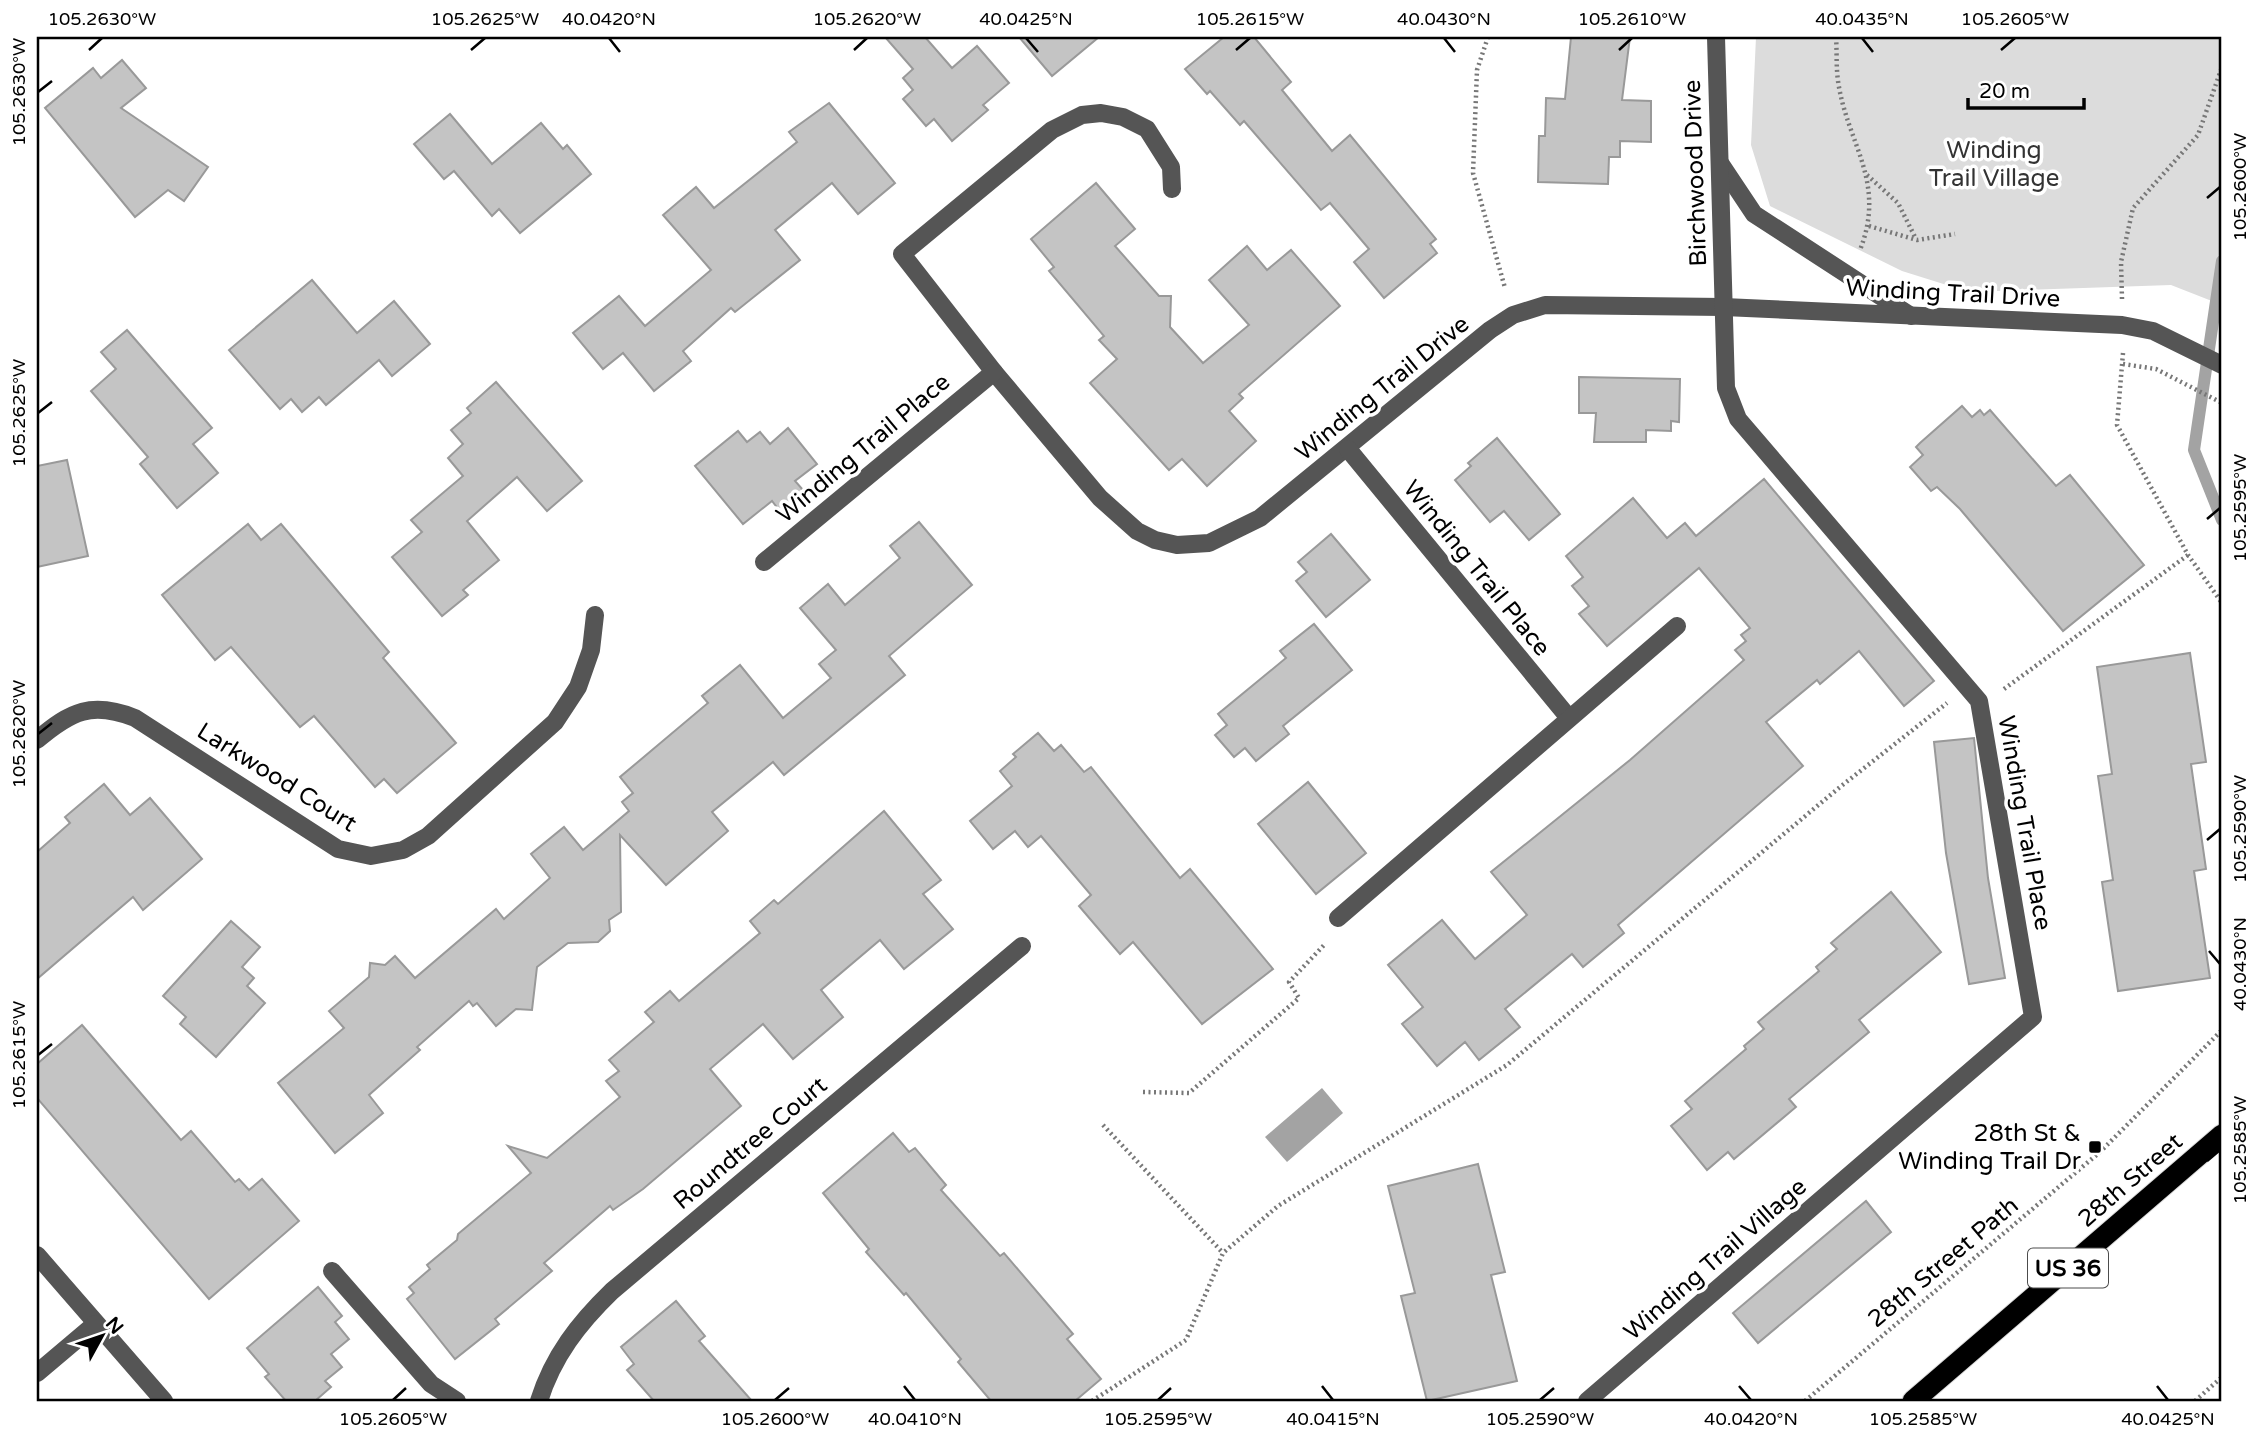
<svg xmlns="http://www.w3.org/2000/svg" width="2259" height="1438" font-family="'Varela Round',sans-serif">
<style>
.green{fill:#dcdcdc}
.water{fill:#a3a3a3}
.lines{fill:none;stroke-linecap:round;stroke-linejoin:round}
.stream{stroke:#a3a3a3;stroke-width:12}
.building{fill:#c4c4c4;stroke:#999;stroke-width:2}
.highway-casing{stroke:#dbdbdb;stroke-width:23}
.path{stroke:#777;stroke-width:4.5;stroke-dasharray:2 3.5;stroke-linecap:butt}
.minor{stroke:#555;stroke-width:18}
.highway{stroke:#000;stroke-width:21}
.ticks{fill:none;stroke:#000;stroke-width:2.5}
.poi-dot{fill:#000;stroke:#fff;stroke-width:2.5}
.labels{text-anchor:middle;stroke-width:7;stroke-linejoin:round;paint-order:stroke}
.shield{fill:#fff;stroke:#4c4c4c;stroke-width:2}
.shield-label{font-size:23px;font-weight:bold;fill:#000}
.park-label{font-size:24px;fill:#333;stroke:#fff}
.street-label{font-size:24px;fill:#000;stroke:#fff}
.poi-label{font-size:24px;fill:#000;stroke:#fff;text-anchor:end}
.neatline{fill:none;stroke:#000;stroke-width:2.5}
.ticks-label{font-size:18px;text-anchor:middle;fill:#000}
</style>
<rect width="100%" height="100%" fill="#fff"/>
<!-- green -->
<polygon class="green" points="1756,37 2222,37 2222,305 2171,285 1969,292 1902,271 1770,206 1751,145"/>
<!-- water -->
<polygon class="water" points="1322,1088 1343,1113 1287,1162 1265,1137"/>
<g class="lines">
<!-- stream -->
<polyline class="stream" points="2222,261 2194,450 2222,520"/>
</g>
<!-- building -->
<g class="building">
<polygon points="885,37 925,37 952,68 977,46 1009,83 983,105 988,110 952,141 934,119 926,126 903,99 913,90 903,78 913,69"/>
<polygon points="1019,37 1099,37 1052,76"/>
<polygon points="1224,37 1254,37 1291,82 1282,90 1332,151 1350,135 1436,239 1430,244 1437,253 1384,298 1354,262 1369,249 1330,203 1321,210 1244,121 1240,125 1210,91 1207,94 1185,69"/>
<polygon points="1571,37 1630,37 1622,100 1651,101 1651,142 1620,141 1620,157 1609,157 1608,184 1538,182 1539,136 1545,136 1546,98 1565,99"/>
<polygon points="122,60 146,88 121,108 208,167 184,201 168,190 135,217 45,108 93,68 101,78"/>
<polygon points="829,103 895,183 858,214 832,183 775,230 800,260 735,312 731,308 683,351 691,361 654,391 623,353 603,369 573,333 619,296 645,326 711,270 663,215 696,187 714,208 797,142 789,132"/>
<polygon points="450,114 492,164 541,123 563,149 567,145 591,174 520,233 499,209 492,216 454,171 444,179 414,144"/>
<polygon points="1096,183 1135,229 1115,246 1159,296 1171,296 1170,327 1203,363 1249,325 1209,280 1247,246 1267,270 1291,250 1340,306 1239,394 1243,398 1229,411 1256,441 1207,486 1182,459 1169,470 1090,383 1117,359 1099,340 1104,336 1049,271 1054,267 1031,239"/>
<polygon points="312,280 357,333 394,301 430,344 392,376 379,360 326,405 319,397 302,412 291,399 280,409 229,350"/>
<polygon points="127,330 212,428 193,444 218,473 177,508 140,464 148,457 91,391 116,369 101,352"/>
<polygon points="1579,377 1680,379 1679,422 1671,421 1671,431 1646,430 1646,442 1594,442 1596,413 1579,413"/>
<polygon points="496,382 582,481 547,511 517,477 467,521 499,560 463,590 468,595 442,616 392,557 422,532 411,520 463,476 448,458 463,444 451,430 471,413 467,408"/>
<polygon points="1962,406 1972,417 1980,410 1984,415 1990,410 2056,486 2070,475 2144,565 2063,631 1960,509 1937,487 1931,491 1910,467 1923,455 1916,447 1920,443"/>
<polygon points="788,428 817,464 795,481 803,490 779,510 772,501 743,524 695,466 738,431 747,442 760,432 770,444"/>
<polygon points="1497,438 1560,514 1529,540 1504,511 1490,522 1455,480 1471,466 1468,463"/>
<polygon points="67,460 88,556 37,567 37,466"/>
<polygon points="1764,479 1934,681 1904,706 1859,651 1820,684 1817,680 1766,722 1803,766 1618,925 1624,933 1583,967 1572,954 1505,1009 1520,1027 1479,1060 1465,1042 1437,1066 1402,1024 1423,1007 1388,965 1442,920 1475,959 1527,915 1491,872 1630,760 1744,660 1735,650 1746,641 1741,635 1750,628 1699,568 1607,646 1579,614 1589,606 1572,586 1583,577 1566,556 1633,498 1667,538 1685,523 1696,536"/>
<polygon points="919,522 972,585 889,656 905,675 784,775 773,762 712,812 728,831 666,885 620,835 621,912 609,920 610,931 598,942 568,943 537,967 532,1010 516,1009 496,1026 477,1003 473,1006 469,1001 417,1047 420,1050 369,1095 383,1113 335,1153 278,1083 344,1028 329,1011 369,977 370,963 385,965 395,956 415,978 496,909 504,919 550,878 531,854 564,827 583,850 629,811 622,802 633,793 620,777 708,703 702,696 740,665 783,718 831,678 819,664 836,650 800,608 828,584 845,605 900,558 890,546"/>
<polygon points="248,524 261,540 281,524 389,652 383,658 456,743 397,793 384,779 375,787 314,716 300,727 231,647 215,660 162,595"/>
<polygon points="1331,534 1370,580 1326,617 1296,581 1307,572 1298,562"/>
<polygon points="1314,624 1352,670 1283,726 1289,734 1256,761 1245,748 1234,757 1215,735 1227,725 1218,714 1286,658 1280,651"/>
<polygon points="2190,653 2206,762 2191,764 2206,869 2194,871 2210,978 2118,991 2102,882 2113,880 2098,776 2112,774 2097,667"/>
<polygon points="1038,733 1054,751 1061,745 1084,772 1091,767 1180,878 1190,869 1273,969 1202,1024 1133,942 1120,954 1079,906 1091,895 1041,836 1028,847 1015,831 993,849 970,821 1012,786 1000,771 1016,757 1013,754"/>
<polygon points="1974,738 1988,878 2005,978 1969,984 1946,853 1934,742"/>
<polygon points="1308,782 1366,853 1316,894 1258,824"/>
<polygon points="104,784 130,815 150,798 202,859 143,910 133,897 37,979 37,852 70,823 65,817"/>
<polygon points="884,811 941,880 923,894 953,929 904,969 880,940 821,990 843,1017 793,1059 763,1024 710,1069 741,1106 643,1189 613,1210 610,1206 544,1263 552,1271 495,1319 499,1324 455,1359 407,1299 414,1293 409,1287 430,1269 427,1265 457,1240 458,1234 531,1173 508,1146 547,1158 620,1097 606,1081 619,1071 609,1060 654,1022 645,1012 670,991 679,1001 760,933 750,921 774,900 778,904"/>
<polygon points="1891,892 1941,952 1859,1020 1869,1032 1789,1099 1796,1107 1734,1159 1728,1152 1707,1170 1671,1126 1692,1109 1685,1101 1746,1049 1744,1046 1764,1029 1758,1022 1819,971 1816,967 1837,949 1831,943"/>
<polygon points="231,921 260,947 242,967 254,978 247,986 265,1003 216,1057 180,1024 186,1017 163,996"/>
<polygon points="82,1025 181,1140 191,1131 235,1182 239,1179 249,1190 262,1179 299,1221 209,1299 37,1098 37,1064"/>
<polygon points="893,1133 909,1152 915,1148 946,1185 941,1190 1000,1256 1004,1253 1073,1334 1067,1339 1101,1379 1075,1401 991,1401 958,1362 961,1359 906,1293 904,1295 866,1252 869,1249 823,1193"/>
<polygon points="1478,1164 1505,1272 1491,1275 1517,1381 1427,1401 1401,1296 1415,1293 1388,1186"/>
<polygon points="1866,1201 1891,1232 1758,1343 1733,1313"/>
<polygon points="318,1287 342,1316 335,1322 349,1339 331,1354 342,1367 325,1381 331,1387 315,1401 286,1401 265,1377 269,1374 247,1348"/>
<polygon points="676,1301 705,1336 699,1341 752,1401 654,1401 627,1370 634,1364 621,1347"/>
</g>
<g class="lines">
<!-- highway casing -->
<g class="highway-casing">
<polyline id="highway" points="1913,1401 2222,1135"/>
</g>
<!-- path -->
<g class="path">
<polyline points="1488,37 1477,70 1473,173 1505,288"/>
<path d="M1836,37c1,14 0,29 2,44 9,63 49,100 22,169"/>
<polyline points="1867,175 1898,203 1916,239"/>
<polyline points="1869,226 1917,240 1955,234"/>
<polyline points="2122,299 2121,262 2133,208 2198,135 2222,67"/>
<polyline points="2123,353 2117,425 2188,555 2222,603"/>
<polyline points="2123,364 2156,369 2222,403"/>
<polyline points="2004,689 2188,555"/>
<polyline points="1143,1092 1189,1093 1299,998 1289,982 1325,944"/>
<polyline points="1103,1125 1223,1253"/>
<polyline points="1092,1401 1186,1340 1223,1253 1278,1206 1507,1065 1840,787 1947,703"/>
<polyline points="1805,1401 2100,1152 2222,1030"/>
<polyline points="2195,1401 2222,1377"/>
</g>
<!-- minor -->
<g class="minor">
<polyline points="1720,163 1754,214 1911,316"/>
<polyline points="1172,189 1171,167 1147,129 1123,117 1101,113 1082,115 1052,130 902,254 994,372 1100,498 1137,531 1155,540 1177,545 1209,543 1260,518 1490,330 1513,315 1545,305 1724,307 2122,325 2153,331 2222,365"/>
<polyline points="1348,449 1569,718"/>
<polyline points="764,562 994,372"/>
<path d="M37,740c34,-29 55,-39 98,-22l203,131 33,7 32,-6 25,-14 127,-114 23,-35 13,-37 4,-35"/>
<polyline points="1338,918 1677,626"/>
<polyline points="37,1255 164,1401"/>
<polyline points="332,1271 431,1384 457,1401"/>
<polyline points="37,1373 95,1324"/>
<path d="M539,1401c14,-45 40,-78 73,-110l410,-345"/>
<polyline points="1587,1401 2033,1017 1979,701 1738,419 1726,388 1716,37"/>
</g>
<!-- highway -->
<use href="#highway" class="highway"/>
</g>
<!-- ticks -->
<path class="ticks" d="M609,38l11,14M1026,38l12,14M1444,38l11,14M1862,38l11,14M89,50l13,-12M471,50l14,-12M854,50l13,-12M1236,50l14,-12M1619,50l13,-12M2001,50l14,-12M38,92l14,-11M2207,198l13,-11M38,413l14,-11M2207,519l13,-11M38,734l14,-11M2207,840l13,-11M2209,951l11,13M38,1055l14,-11M2207,1161l13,-11M904,1386l11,14M1322,1386l11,14M1739,1386l12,14M2157,1386l11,14M393,1400l13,-12M775,1400l14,-12M1158,1400l13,-12M1540,1400l14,-12M1923,1400l13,-12"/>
<!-- markers -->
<rect class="poi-dot" x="2088" y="1140" width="14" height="14" rx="3.5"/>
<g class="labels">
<!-- shield labels -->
<rect class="shield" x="2028" y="1248.5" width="80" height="39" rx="5"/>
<g class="shield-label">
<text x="2068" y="1276">US 36</text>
</g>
<!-- park labels -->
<g class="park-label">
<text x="1994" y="158">Winding<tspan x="1994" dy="28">Trail Village</tspan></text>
</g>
<!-- street labels -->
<g class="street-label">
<text transform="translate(1695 173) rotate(-92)" y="8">Birchwood Drive</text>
<text transform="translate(1953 293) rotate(3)" y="8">Winding Trail Drive</text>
<text transform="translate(1382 388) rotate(-39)" y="8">Winding Trail Drive</text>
<text transform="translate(863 448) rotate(-40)" y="8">Winding Trail Place</text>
<text transform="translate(1477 568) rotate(51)" y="8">Winding Trail Place</text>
<text transform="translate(277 777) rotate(32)" y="8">Larkwood Court</text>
<text transform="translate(2025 823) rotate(80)" y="8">Winding Trail Place</text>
<text transform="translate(750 1143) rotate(-40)" y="8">Roundtree Court</text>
<text transform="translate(2130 1180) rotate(-41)" y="8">28th Street</text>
<text transform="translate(1715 1259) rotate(-41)" y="8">Winding Trail Village</text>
<text transform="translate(1943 1262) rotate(-40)" y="8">28th Street Path</text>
</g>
<!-- poi labels -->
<g class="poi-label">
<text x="2081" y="1141">28th St &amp;<tspan x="2081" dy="28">Winding Trail Dr</tspan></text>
</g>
</g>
<!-- border -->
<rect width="2259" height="1438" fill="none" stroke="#ffffff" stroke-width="77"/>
<!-- north arrow -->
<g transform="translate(102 1336) rotate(50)" stroke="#ffffff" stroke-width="5" paint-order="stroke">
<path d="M0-5L12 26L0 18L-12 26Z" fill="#000000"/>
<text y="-10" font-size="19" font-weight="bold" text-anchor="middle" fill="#000000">N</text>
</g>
<!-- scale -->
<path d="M1968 98v10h116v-10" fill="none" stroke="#000000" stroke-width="3.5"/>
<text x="1979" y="98" font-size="21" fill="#000000" stroke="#ffffff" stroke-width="5" paint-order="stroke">20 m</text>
<rect x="38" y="38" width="2182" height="1362" class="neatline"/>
<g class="ticks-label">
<text x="102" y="25">105.2630°W</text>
<text x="485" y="25">105.2625°W</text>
<text x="609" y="25">40.0420°N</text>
<text x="867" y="25">105.2620°W</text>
<text x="1026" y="25">40.0425°N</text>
<text x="1250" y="25">105.2615°W</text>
<text x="1444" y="25">40.0430°N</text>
<text x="1632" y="25">105.2610°W</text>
<text x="1862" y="25">40.0435°N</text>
<text x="2015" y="25">105.2605°W</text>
<text transform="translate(19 92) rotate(-90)" y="6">105.2630°W</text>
<text transform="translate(2240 187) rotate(-90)" y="6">105.2600°W</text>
<text transform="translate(19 413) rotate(-90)" y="6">105.2625°W</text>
<text transform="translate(2240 508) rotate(-90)" y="6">105.2595°W</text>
<text transform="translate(19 734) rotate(-90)" y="6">105.2620°W</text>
<text transform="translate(2240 829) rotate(-90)" y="6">105.2590°W</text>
<text transform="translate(2240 964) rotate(-90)" y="6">40.0430°N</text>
<text transform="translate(19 1055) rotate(-90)" y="6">105.2615°W</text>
<text transform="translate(2240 1150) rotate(-90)" y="6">105.2585°W</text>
<text x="393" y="1425">105.2605°W</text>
<text x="775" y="1425">105.2600°W</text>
<text x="915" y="1425">40.0410°N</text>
<text x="1158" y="1425">105.2595°W</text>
<text x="1333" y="1425">40.0415°N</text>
<text x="1540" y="1425">105.2590°W</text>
<text x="1751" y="1425">40.0420°N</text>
<text x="1923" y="1425">105.2585°W</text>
<text x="2168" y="1425">40.0425°N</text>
</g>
</svg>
